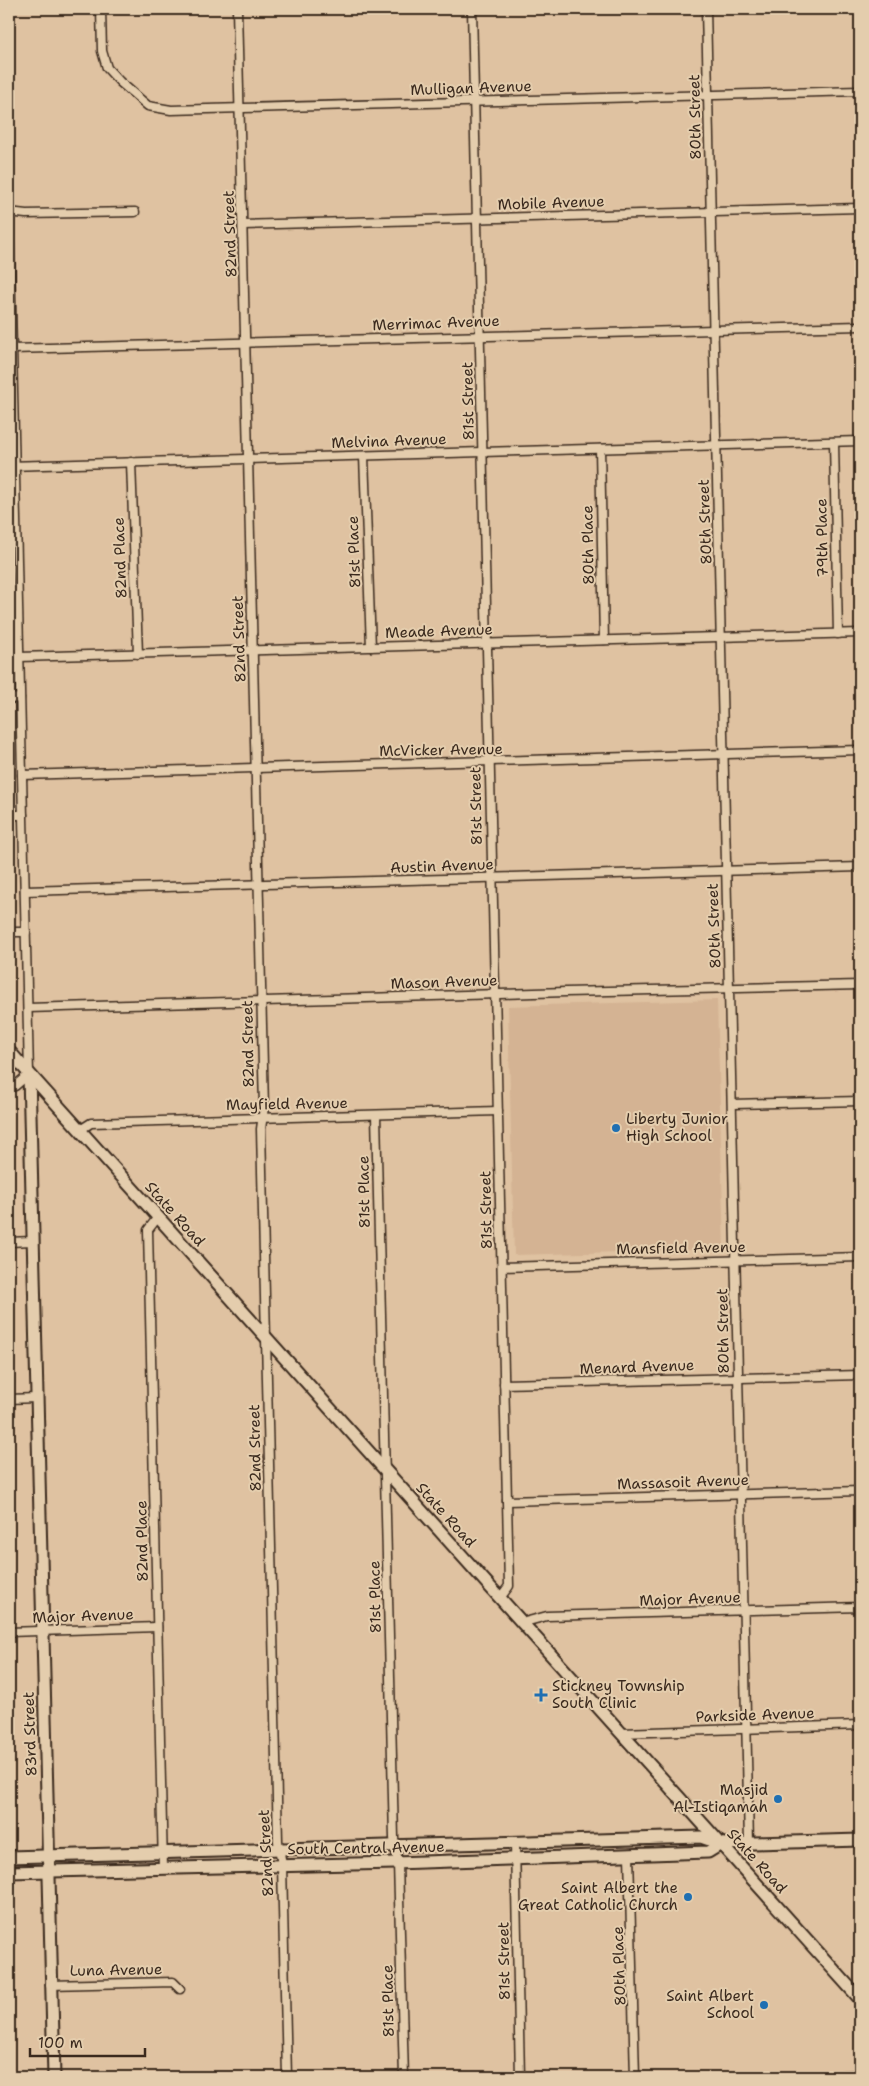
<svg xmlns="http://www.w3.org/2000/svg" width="869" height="2086" font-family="'Shantell Sans',sans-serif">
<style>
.built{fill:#d4b393}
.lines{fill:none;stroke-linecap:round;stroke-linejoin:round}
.street-casing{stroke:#3b2a1e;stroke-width:11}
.secondary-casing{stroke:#3b2a1e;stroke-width:15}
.street{stroke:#e4cdad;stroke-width:8}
.secondary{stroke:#e4cdad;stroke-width:11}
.poi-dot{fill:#1f6fb2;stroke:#e4cdad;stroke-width:2}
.labels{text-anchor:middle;stroke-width:4;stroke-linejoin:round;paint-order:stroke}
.street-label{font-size:15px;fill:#3b2a1e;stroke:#e4cdad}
.poi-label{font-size:15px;fill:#3b2a1e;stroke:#e4cdad;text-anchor:end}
</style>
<rect width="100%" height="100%" fill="#dfc2a1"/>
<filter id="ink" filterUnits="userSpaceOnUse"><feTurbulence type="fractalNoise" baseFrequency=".02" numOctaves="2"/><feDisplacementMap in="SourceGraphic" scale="10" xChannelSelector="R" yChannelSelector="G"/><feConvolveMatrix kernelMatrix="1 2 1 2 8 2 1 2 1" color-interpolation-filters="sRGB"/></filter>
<g filter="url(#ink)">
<!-- built -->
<polygon class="built" points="717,1000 724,1249 514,1255 508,1006"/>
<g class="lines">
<!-- street casing -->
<g class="street-casing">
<g id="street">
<polyline points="101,9 102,51 107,68 120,82 148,106 171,110 860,91"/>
<polyline points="237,9 264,1107 261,1129 278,1841 282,1865 287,2077"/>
<polyline points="472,9 509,1586 500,1598"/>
<polyline points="706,9 749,1843"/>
<polyline points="9,212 26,214 135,212"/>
<polyline points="9,220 29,1074 15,1086 9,1087"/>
<polyline points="243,225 860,208"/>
<polyline points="12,349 860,326"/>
<polyline points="834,442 838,634"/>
<polyline points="600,449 604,640"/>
<polyline points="364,456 371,647"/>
<polyline points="131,462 138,654"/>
<polyline points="9,466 860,441"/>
<polyline points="19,657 860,633"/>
<polyline points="9,699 20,698"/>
<polyline points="22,775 860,750"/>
<polyline points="9,815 23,815"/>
<polyline points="25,891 860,867"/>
<polyline points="9,932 26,932"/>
<polyline points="28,1008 566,992 860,985"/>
<polyline points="733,1104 860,1101"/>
<polyline points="376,1115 394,1838 398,1863 404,2077"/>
<polyline points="80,1130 91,1123 498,1111"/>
<polyline points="158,1217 148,1230 163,1868"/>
<polyline points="9,1242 32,1241"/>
<polyline points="502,1267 860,1257"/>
<polyline points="504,1384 860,1375"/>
<polyline points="9,1399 36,1398"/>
<polyline points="507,1501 860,1491"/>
<polyline points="521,1623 547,1616 860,1607"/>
<polyline points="9,1632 157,1627"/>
<polyline points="621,1733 860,1725"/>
<polyline points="515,1844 520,2077"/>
<polyline points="629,1855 635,2077"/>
<polyline points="50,1985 173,1982 180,1989"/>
<polyline points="776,2077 860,2075"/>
</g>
</g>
<!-- secondary casing -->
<g class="secondary-casing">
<g id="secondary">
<polyline points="9,1051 860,1999"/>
<polyline points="29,1074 54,2077"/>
<polyline points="9,1857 701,1837 721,1844 860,1840"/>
<polyline points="9,1872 395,1863 708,1852 721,1844"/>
</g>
</g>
<!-- street -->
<use href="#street" class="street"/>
<!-- secondary -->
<use href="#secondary" class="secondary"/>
</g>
</g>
<!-- markers -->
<g class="poi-dot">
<circle cx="616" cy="1128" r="5"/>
<path d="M538.5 1687.5h5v5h5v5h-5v5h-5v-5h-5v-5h5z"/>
<circle cx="778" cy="1799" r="5"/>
<circle cx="688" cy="1897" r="5"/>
<circle cx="764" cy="2005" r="5"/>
</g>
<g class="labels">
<!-- street labels -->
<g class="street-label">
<text transform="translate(471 88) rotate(-2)" y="5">Mulligan Avenue</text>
<text transform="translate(695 117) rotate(-91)" y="5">80th Street</text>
<text transform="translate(551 203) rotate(-2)" y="5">Mobile Avenue</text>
<text transform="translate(230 234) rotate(-92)" y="5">82nd Street</text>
<text transform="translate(436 323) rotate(-2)" y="5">Merrimac Avenue</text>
<text transform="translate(468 401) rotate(-91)" y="5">81st Street</text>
<text transform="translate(389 441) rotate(-2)" y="5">Melvina Avenue</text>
<text transform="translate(705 522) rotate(-92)" y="5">80th Street</text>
<text transform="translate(822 538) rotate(-91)" y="5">79th Place</text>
<text transform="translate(588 545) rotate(-91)" y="5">80th Place</text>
<text transform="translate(354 552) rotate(-92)" y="5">81st Place</text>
<text transform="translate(120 558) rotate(-92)" y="5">82nd Place</text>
<text transform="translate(439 631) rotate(-2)" y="5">Meade Avenue</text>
<text transform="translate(239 639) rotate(-92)" y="5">82nd Street</text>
<text transform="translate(441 750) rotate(-1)" y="5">McVicker Avenue</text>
<text transform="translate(476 806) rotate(-91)" y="5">81st Street</text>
<text transform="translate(442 866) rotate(-2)" y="5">Austin Avenue</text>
<text transform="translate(714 926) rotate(-92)" y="5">80th Street</text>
<text transform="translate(444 982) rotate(-2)" y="5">Mason Avenue</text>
<text transform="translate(248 1044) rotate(-91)" y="5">82nd Street</text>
<text transform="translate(287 1104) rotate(-1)" y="5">Mayfield Avenue</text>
<text transform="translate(364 1192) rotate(-91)" y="5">81st Place</text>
<text transform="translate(486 1210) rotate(-91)" y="5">81st Street</text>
<text transform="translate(175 1214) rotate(48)" y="5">State Road</text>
<text transform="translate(681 1248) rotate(-1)" y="5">Mansfield Avenue</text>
<text transform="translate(723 1331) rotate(-91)" y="5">80th Street</text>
<text transform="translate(637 1367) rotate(-2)" y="5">Menard Avenue</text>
<text transform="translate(255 1448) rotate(-91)" y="5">82nd Street</text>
<text transform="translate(683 1482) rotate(-2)" y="5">Massasoit Avenue</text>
<text transform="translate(446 1515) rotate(48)" y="5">State Road</text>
<text transform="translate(142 1541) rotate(-91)" y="5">82nd Place</text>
<text transform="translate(375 1597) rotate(-91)" y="5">81st Place</text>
<text transform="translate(690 1599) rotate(-2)" y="5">Major Avenue</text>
<text transform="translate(83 1616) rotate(-2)" y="5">Major Avenue</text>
<text transform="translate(755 1715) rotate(-2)" y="5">Parkside Avenue</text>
<text transform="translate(30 1734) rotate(-92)" y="5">83rd Street</text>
<text transform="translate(366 1848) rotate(-1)" y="5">South Central Avenue</text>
<text transform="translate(266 1853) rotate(-93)" y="5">82nd Street</text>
<text transform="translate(757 1861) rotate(48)" y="5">State Road</text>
<text transform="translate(504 1961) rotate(-91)" y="5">81st Street</text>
<text transform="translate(619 1966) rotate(-92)" y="5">80th Place</text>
<text transform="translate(116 1970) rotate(-1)" y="5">Luna Avenue</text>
<text transform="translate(388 2001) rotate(-91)" y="5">81st Place</text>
</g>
<!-- poi labels -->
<g class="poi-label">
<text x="626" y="1124" text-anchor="start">Liberty Junior<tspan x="626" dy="17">High School</tspan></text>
<text x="552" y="1691" text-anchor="start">Stickney Township<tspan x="552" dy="17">South Clinic</tspan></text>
<text x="768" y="1795">Masjid<tspan x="768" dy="17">Al-Istiqamah</tspan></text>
<text x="678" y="1893">Saint Albert the<tspan x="678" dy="17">Great Catholic Church</tspan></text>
<text x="754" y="2001">Saint Albert<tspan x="754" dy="17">School</tspan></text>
</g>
</g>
<!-- margin -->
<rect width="869" height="2086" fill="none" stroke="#e4cdad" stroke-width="30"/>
<rect x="15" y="15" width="839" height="2056" fill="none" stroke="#3b2a1e" stroke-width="2" filter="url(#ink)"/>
<!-- scale -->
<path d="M30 2048v8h115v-8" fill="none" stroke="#3b2a1e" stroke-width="2.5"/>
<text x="38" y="2048" font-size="15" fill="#3b2a1e" stroke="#e4cdad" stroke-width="4" paint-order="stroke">100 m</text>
</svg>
